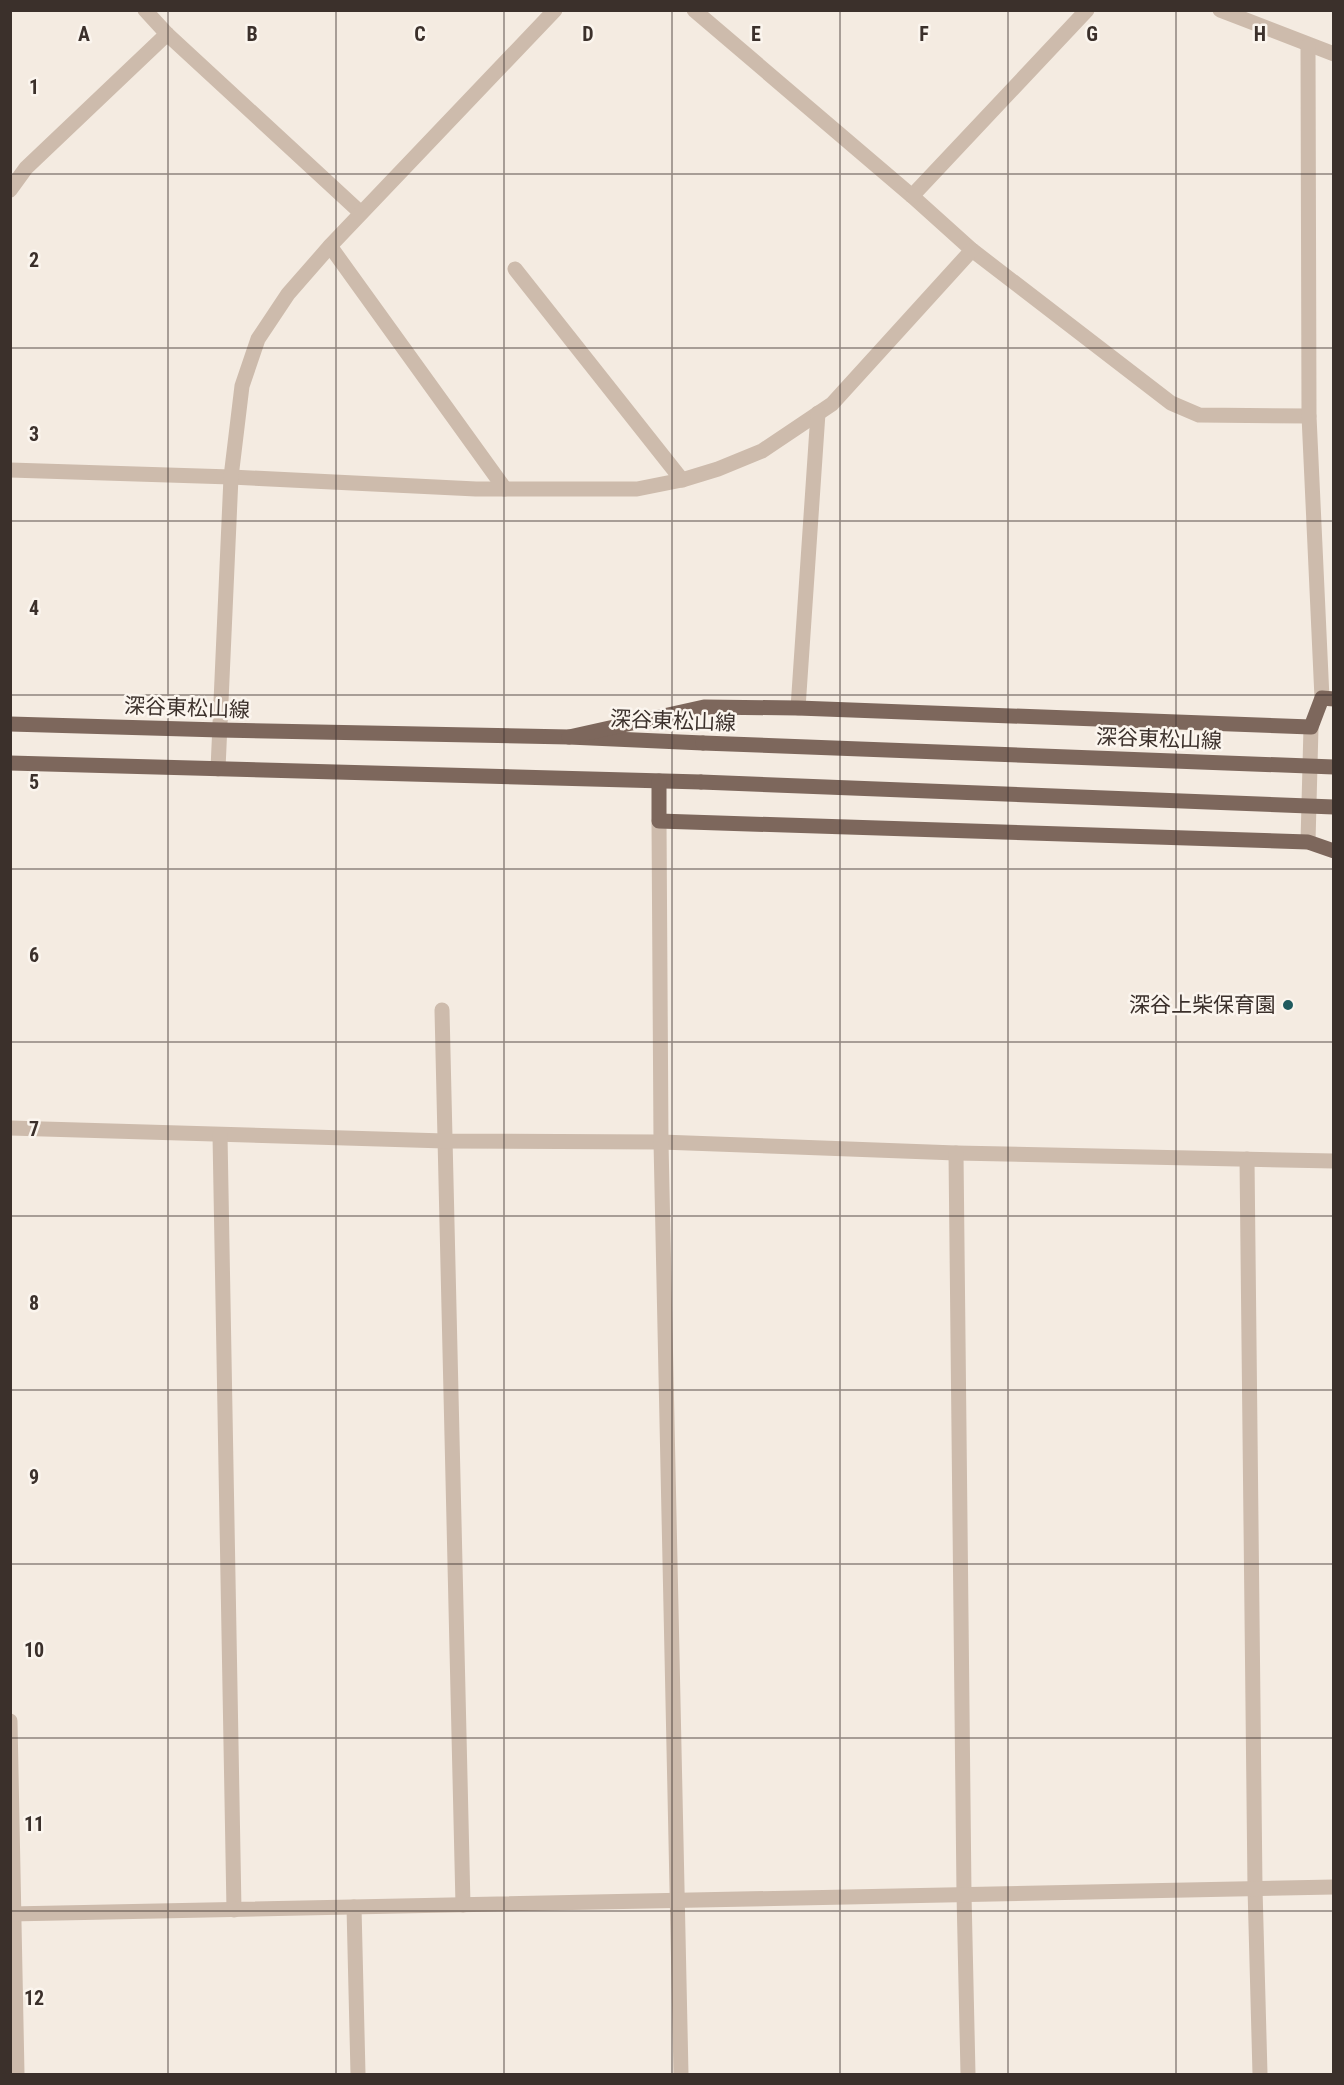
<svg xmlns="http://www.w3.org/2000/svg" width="1344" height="2085" font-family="'Roboto Condensed','Noto Sans JP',sans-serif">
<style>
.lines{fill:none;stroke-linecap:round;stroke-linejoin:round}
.minor{stroke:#cdbbac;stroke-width:15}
.tertiary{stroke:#cdbbac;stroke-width:15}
.primary{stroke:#7d675c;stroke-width:15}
.primary-bridge{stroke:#7d675c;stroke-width:15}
.grid{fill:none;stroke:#3b302b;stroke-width:1.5;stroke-opacity:0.55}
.poi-dot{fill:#1f5a5e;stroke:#fbf5ee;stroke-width:2}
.labels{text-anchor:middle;stroke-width:5;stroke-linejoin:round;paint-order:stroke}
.street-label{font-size:21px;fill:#3b302b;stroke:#fbf5ee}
.poi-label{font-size:21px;fill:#3b302b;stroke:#fbf5ee;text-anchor:end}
.grid-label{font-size:20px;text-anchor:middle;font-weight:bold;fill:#3b302b;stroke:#fbf5ee;stroke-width:5;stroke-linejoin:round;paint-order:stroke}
</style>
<rect width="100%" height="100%" fill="#f4ebe1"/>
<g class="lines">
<!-- minor -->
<g class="minor">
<polyline points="694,10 912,196 972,250 1171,403 1199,415 1309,416"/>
<polyline points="1220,10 1334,54"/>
<polyline points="1308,46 1309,416 1322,698"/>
<polyline points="10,190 26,168 167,34"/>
<polyline points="912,196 1087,10"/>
<polyline points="330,246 505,489"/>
<polyline points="515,269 682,480"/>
<polyline points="10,470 231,477 476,489 637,489 682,480 718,469 762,451 832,404 972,250"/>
<polyline points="798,708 818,413"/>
<polyline points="1308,842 1311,727"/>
<polyline points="442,1010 463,1905"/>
<polyline points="10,1128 445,1141 661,1142 956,1153 1334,1161"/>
<polyline points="220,1135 234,1910"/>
<polyline points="956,1153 964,1894 968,2074"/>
<polyline points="1247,1159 1255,1888 1260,2074"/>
<polyline points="354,1907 358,2074"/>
</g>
<!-- tertiary -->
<g class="tertiary">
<polyline points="145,10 167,34 361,213"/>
<polyline points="218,769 231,477 242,386 258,339 288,294 330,246 555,10"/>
<polyline points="659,821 661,1142 681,2074"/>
<polyline points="10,1721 17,2074"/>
<polyline points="10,1914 1334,1887"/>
</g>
<!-- primary -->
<g class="primary">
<polyline points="10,724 220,730 569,737 703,743"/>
<polyline points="569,737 704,707 798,708 1311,727 1322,698 1334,699"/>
<polyline points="10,763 701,782"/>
<polyline points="659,781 659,821 1308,842 1334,851"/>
</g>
<!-- primary-bridge -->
<g class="primary-bridge">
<polyline points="703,743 1334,767"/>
<polyline points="701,782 1334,807"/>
</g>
</g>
<!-- grid -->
<path class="grid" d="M168,10v2064M336,10v2064M504,10v2064M672,10v2064M840,10v2064M1008,10v2064M1176,10v2064M10,174h1324M10,348h1324M10,521h1324M10,695h1324M10,869h1324M10,1042h1324M10,1216h1324M10,1390h1324M10,1564h1324M10,1738h1324M10,1911h1324"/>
<!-- markers -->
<circle class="poi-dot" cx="1288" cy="1005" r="6"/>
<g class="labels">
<!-- street labels -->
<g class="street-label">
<text transform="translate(187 708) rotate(2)" y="7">深谷東松山線</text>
<text transform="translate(673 721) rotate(2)" y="7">深谷東松山線</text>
<text transform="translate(1159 739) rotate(2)" y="7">深谷東松山線</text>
</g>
<!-- poi labels -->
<g class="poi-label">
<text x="1276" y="1012">深谷上柴保育園</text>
</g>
</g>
<g class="grid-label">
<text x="84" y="41">A</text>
<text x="252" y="41">B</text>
<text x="420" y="41">C</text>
<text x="588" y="41">D</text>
<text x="756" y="41">E</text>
<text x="924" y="41">F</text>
<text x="1092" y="41">G</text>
<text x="1260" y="41">H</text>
<text x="34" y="94">1</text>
<text x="34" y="267">2</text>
<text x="34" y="441">3</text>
<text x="34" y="615">4</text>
<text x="34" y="789">5</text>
<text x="34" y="962">6</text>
<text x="34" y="1136">7</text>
<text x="34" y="1310">8</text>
<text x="34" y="1484">9</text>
<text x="34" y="1657">10</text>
<text x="34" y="1831">11</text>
<text x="34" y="2005">12</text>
</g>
<!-- border -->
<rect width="1344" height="2085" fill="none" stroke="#3b302b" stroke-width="24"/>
</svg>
